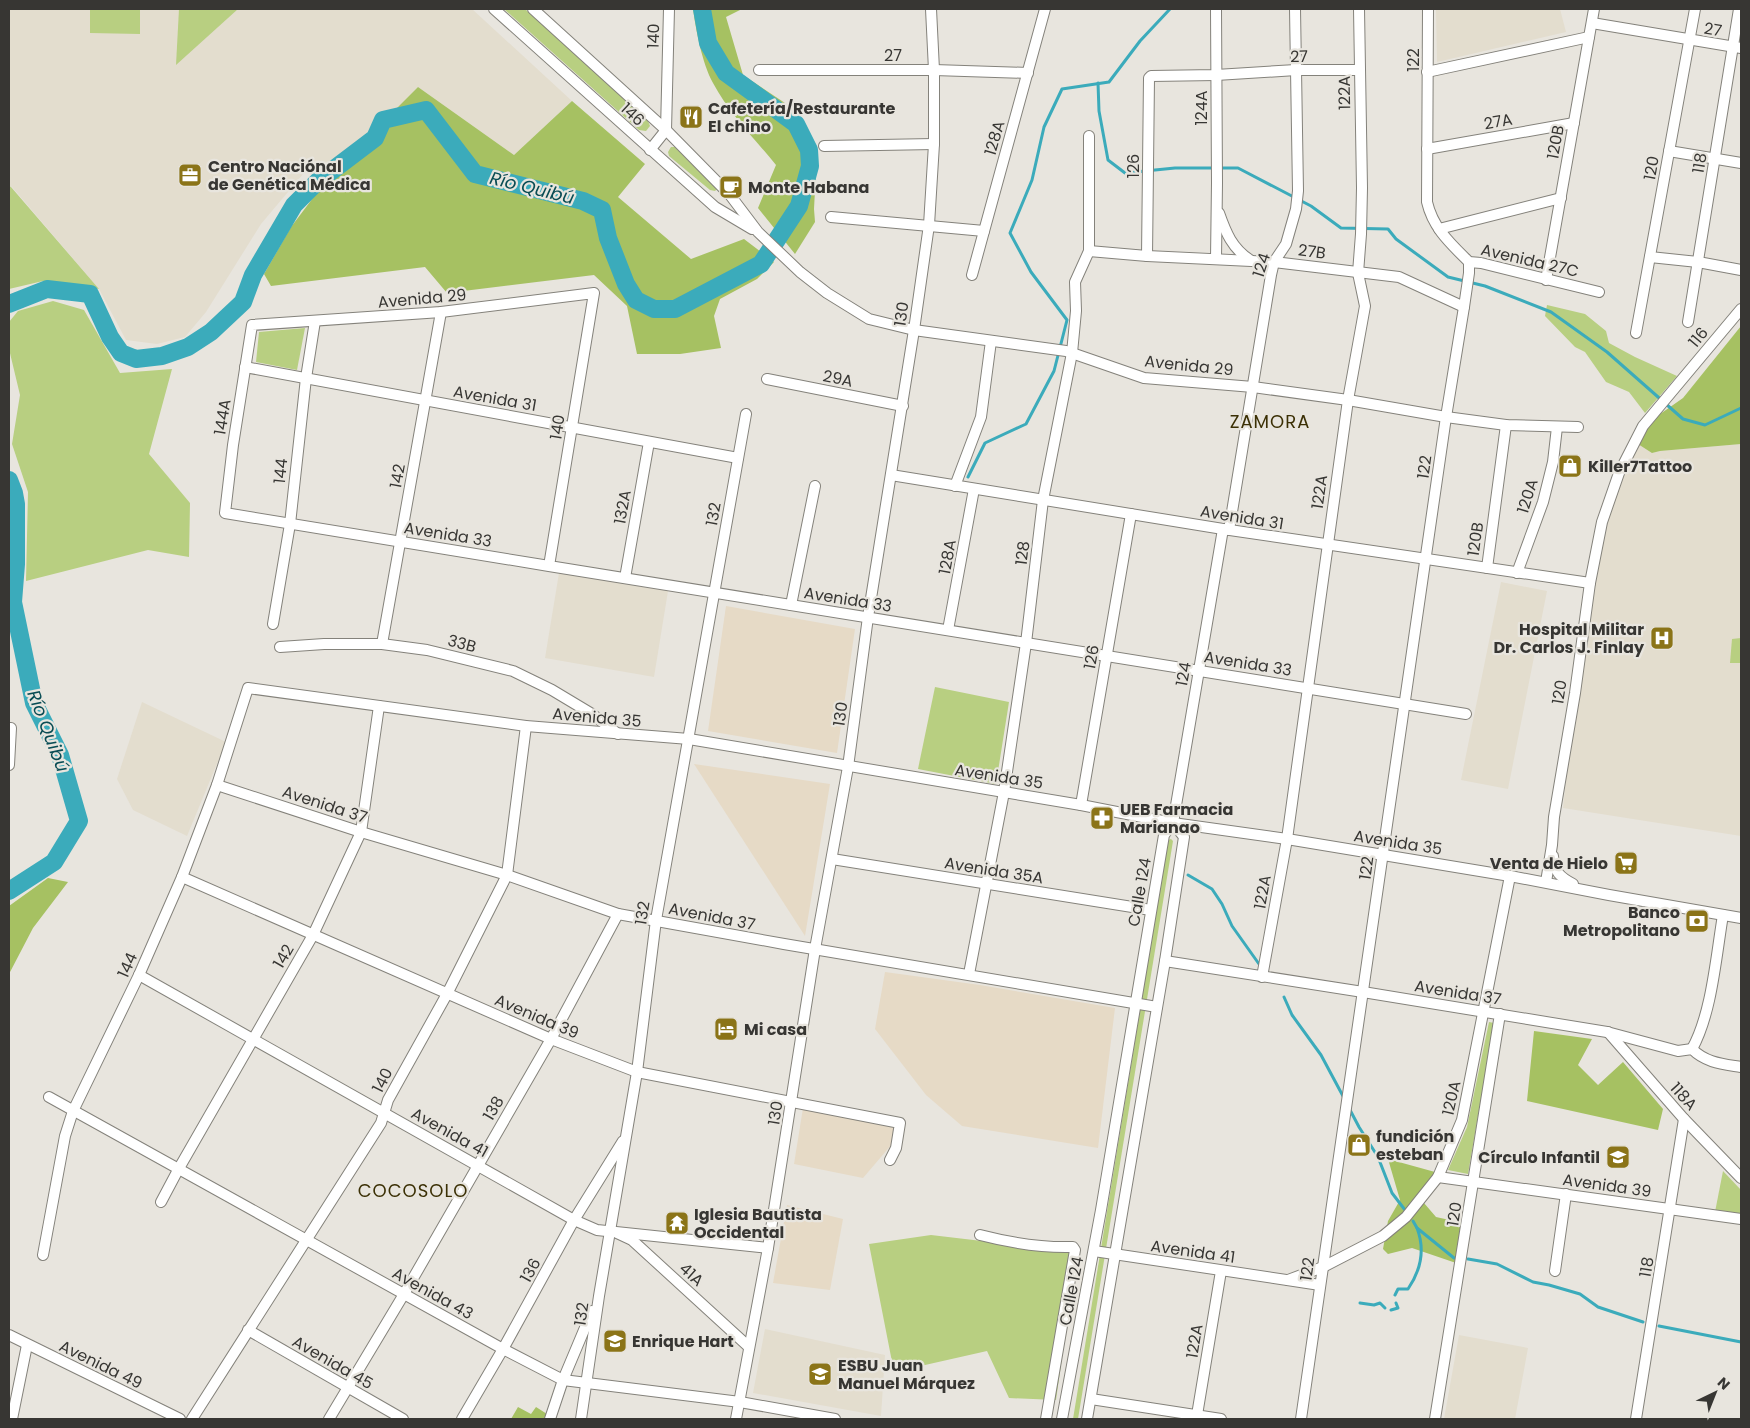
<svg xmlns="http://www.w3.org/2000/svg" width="1750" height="1428" font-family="Poppins,sans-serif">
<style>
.industrial{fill:#e6dac6}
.built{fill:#e3ddce}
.green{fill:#b8cf81}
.forest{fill:#a6c162}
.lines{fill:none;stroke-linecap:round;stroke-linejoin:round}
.stream{stroke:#3babbb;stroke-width:3}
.river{stroke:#3babbb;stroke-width:18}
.minor-casing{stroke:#84827b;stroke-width:12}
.minor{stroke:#fff;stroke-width:10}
.labels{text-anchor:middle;stroke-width:4.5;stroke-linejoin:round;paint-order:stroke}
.street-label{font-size:16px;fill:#373633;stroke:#e8e5de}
.poi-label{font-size:16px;font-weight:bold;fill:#373633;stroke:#e8e5de;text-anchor:start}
.water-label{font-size:18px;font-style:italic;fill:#094c54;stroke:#e8e5de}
.neighbourhood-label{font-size:18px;letter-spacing:1px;fill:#3b3005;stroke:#e8e5de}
</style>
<rect width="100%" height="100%" fill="#e8e5de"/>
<!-- industrial -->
<g class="industrial">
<polygon points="726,606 855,629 837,753 708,731"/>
<polygon points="694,764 830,784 805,936"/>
<polygon points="885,972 980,985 1115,1008 1098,1148 962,1126 926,1095 875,1029"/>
<polygon points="803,1108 904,1130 863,1178 794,1164"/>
<polygon points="787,1205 843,1219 830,1290 773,1283"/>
</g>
<!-- built -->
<g class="built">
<polygon points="9,9 472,9 572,101 514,155 418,87 397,108 377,116 366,137 334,163 304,173 261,224 206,312 185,337 157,344 126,340 99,289 12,187 9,186"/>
<polygon points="1436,9 1560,9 1566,32 1437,62"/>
<polygon points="1643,426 1652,453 1660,451 1741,444 1741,836 1563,808 1575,693 1602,522"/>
<polygon points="559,573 668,591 654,677 545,658"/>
<polygon points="1501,582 1547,591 1508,789 1461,780"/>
<polygon points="142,702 226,742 187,836 133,810 117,779"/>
<polygon points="765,1329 885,1355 881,1416 753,1393"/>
<polygon points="1459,1335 1528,1348 1515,1419 1444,1419"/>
</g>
<!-- green -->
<g class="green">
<polygon points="90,9 140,9 140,34 90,33"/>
<polygon points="179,9 238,9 176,65"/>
<polygon points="504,9 525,9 648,121 650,126 646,131 639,130"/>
<polygon points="671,147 676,147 718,188 715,191 710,190 669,156 668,152"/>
<polygon points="9,186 11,187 99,289 43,281 9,289"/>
<polygon points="53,301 84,310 120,373 172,369 149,454 190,503 189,557 148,550 26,581 28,492 12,444 20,395 9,349 9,322 18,311"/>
<polygon points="1547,305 1585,314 1606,331 1609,343 1635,357 1677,376 1645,413 1629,392 1606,382 1585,352 1575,347 1545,316"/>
<polygon points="305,328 297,370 256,362 259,332"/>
<polygon points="1741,638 1741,663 1730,663 1732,639"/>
<polygon points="935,687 1009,702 996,784 918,769"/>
<polygon points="1171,839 1173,841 1078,1419 1073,1419 1168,840"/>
<polygon points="1489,1022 1494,1023 1468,1174 1448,1170 1467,1127"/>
<polygon points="1723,1171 1741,1190 1741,1216 1715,1212"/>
<polygon points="931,1235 1077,1252 1056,1400 1009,1398 987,1351 894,1372 869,1244"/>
</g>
<!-- forest -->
<g class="forest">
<path d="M693,9h49l-16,8 17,58 54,36 20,41 -3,57 1,13 -20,32 -37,-46 18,-43c-22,-27 -47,-52 -63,-82 -11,-20 -17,-53 -20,-74z"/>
<polygon points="418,87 514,155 572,101 645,164 618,197 691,259 744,239 774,262 757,279 720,299 714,316 721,348 680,354 637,354 627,306 594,275 447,293 425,267 271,286 264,274 291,227 319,190 334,163 366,137 377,116 397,108"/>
<polygon points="1741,326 1741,444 1660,451 1652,453 1638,444 1643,426 1683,398"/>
<polygon points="48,878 68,882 33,928 9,974 9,906"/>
<polygon points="1534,1031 1592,1039 1578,1065 1598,1085 1623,1062 1663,1109 1658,1130 1527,1101"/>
<polygon points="1388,1159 1435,1172 1418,1196 1436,1217 1463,1223 1456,1263 1412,1248 1388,1254 1383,1249 1388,1221 1400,1200"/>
<polygon points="518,1407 531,1414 536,1407 547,1414 545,1419 511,1419"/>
</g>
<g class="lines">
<!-- stream -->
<g class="stream">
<polyline points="1098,83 1099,111 1108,160 1125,173 1175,168 1238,168 1311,206 1341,228 1388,229 1396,239 1448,277 1485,286 1551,312 1607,352 1683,419 1705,425 1741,408"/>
<polyline points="968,477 985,443 1026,424 1054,371 1067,320 1031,272 1010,233 1032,180 1044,127 1062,89 1109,82 1140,41 1170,9"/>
<polyline points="1188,875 1212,889 1222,904 1232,926 1259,964"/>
<polyline points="1284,997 1292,1015 1321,1055 1344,1098"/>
<polyline points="1349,1108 1359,1127 1378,1157 1392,1193 1405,1210"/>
<polyline points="1413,1221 1417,1228 1454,1258"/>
<polyline points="1468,1259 1497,1264 1533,1282 1549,1285 1580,1294 1598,1307 1643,1322"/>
<path d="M1395,1295l3,-6h10c13,-19 17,-40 9,-61"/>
<polyline points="1360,1303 1374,1305 1380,1303 1385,1308"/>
<polyline points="1391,1310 1398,1308 1396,1303"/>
<polyline points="1659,1326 1741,1342"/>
</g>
<!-- river -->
<g class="river">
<polyline points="9,304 47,289 90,294 110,337 121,353 136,359 162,356 188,347 211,332 243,302 253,275 294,205 317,182 375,138 383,120 426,110 475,174 583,201 602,210 608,238 626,284 636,300 654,309 675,309 761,264 799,206 810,166 809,150 796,124 726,73 708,43 702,9"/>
<polyline points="9,480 14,493 16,504 16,564 13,602 34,703 60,755 79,821 54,862 9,891"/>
</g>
<!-- minor casing -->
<g class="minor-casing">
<g id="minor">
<polyline points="494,9 715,207 752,229"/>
<polyline points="533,9 666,130 730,195 758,232 800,272 827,293 869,319 914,330 1066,351 1144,378 1253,387 1348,400 1446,417 1506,425 1578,427"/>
<polyline points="1216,9 1217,183 1216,259"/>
<path d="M1428,9l-1,193c6,26 23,41 42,60l12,1 118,29"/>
<polyline points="1592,23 1741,48"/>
<polyline points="759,70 934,70 1028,73"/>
<polyline points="1427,72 1589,37"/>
<polyline points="824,146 934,144"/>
<polyline points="1427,149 1574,123"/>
<polyline points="650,150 666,130 669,9"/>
<polyline points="1669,151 1741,163"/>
<path d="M1219,213c7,20 13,35 31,47"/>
<polyline points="831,217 984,231"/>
<polyline points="1439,229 1561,198"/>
<polyline points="1089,251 1147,256 1274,262 1399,277 1464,307"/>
<polyline points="1147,256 1149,78 1151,76 1216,75 1296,70 1359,70"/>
<polyline points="1650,257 1698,262 1741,270"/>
<polyline points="972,275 1045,9"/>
<polyline points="1546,280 1594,9"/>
<polyline points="1688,322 1739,9"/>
<polyline points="1636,333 1695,9"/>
<polyline points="245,367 738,458"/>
<polyline points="767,379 903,406"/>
<polyline points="891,475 1223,529 1590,583"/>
<polyline points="955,486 981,417 991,341"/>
<polyline points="1229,530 1271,275 1274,262 1286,244 1296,209 1298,191 1295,9"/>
<polyline points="549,566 594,293 441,312 252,325 233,445 225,513 549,566 1466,714"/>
<polyline points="1487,568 1506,425"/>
<polyline points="1517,573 1543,502 1553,462 1557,427"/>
<polyline points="625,578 649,442"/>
<polyline points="791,605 815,486"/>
<polyline points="273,624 290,524 306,378 315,321"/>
<polyline points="948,630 974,489"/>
<polyline points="382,644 441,312"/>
<polyline points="280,647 324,644 382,644 427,650 513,671 552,690 592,714 618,734"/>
<polyline points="9,728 11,728 9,765"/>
<polyline points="217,785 361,832 507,875 618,914 784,944 1157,1007"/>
<polyline points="1081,805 1131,514"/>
<path d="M1553,856c1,16 7,21 20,28"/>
<polyline points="832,859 1151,910"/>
<polyline points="182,877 551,1039 637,1072 900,1123 896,1148 890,1160"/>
<polyline points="1546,882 1552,845 1554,817 1575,693 1590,583 1602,522 1619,473 1643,426 1741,309"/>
<path d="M1165,961l198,31 244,40 71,19 14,-2c14,14 31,15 49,18"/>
<polyline points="969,974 1004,792 1026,643 1043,500 1072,353 1076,311 1075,282 1089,251 1089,136"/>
<polyline points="139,975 574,1220 597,1230 768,1248"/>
<polyline points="1262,977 1287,839 1348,400 1365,306 1358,273 1361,234 1362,188 1359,9"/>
<polyline points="1608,1032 1684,1119 1741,1178"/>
<path d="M1692,1049c20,-36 24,-93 31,-134"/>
<polyline points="49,1097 503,1349 563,1380 740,1402 835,1419"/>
<polyline points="1438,1177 1741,1219"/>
<polyline points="161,1202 178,1170 313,935 361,832 379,706"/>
<polyline points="617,1233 632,1240 749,1347"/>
<path d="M980,1235c31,8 61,13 93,12l2,3 -29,169"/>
<polyline points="1094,1251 1320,1285"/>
<polyline points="43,1255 65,1136 73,1111 139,975 182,877 217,785 248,688 526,726 689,739 1081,805 1173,823 1287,839 1510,876 1609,895 1741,918"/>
<polyline points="1555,1271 1566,1194"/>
<polyline points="1288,1280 1323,1267 1383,1236 1406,1217 1438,1177 1462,1120 1510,876"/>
<polyline points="248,1330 403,1419"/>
<polyline points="9,1335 180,1419"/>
<polyline points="1091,1399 1221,1419"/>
<polyline points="1197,1415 1221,1271"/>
<polyline points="12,1419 27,1345"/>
<polyline points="192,1419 381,1123 388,1100 447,994 507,875 526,726"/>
<polyline points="329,1419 404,1294 551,1039 618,914"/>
<polyline points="462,1419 503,1349 574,1220 623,1141"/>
<polyline points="550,1419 563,1380 592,1311"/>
<polyline points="581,1419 599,1296 637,1072 656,920 746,414"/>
<polyline points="736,1419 768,1248 815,949 848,767 868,617 914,330 929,225 934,144 934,70 931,9"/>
<polyline points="1062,1419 1101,1210 1164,835 1173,823 1223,529"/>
<polyline points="1087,1419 1165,961 1184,837 1173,823"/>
<polyline points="1301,1419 1446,417 1464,307 1469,273 1469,262"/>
<polyline points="1435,1419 1500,1014"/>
<polyline points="1636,1419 1684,1119"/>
</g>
</g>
<!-- minor -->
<use href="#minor" class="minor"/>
</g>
<!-- icons -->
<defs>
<g id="restaurant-square" transform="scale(1.25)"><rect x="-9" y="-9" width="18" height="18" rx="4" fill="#8b7418" stroke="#e8e5de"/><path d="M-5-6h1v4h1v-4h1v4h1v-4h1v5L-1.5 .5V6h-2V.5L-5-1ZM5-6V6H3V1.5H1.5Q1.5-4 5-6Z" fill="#fff"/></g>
<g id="office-square" transform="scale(1.25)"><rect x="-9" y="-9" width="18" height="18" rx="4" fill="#8b7418" stroke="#e8e5de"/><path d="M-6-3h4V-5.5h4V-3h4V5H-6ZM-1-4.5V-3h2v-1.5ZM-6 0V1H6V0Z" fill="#fff"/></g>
<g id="cafe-square" transform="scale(1.25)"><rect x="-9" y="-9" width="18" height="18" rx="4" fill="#8b7418" stroke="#e8e5de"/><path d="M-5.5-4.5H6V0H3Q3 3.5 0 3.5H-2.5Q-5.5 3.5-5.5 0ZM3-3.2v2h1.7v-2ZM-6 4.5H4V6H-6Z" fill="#fff"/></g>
<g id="shop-square" transform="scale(1.25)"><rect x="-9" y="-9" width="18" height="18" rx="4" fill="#8b7418" stroke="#e8e5de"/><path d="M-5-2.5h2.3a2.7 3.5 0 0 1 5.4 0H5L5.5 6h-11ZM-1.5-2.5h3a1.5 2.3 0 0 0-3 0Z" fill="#fff"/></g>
<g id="hospital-square" transform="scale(1.25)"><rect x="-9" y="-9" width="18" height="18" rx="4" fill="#8b7418" stroke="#e8e5de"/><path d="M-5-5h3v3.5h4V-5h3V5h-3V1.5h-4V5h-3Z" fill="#fff"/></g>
<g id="pharmacy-square" transform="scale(1.25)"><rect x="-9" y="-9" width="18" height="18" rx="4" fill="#8b7418" stroke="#e8e5de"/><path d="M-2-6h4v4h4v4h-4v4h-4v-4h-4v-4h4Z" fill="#fff"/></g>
<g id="supermarket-square" transform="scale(1.25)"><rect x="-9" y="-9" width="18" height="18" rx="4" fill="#8b7418" stroke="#e8e5de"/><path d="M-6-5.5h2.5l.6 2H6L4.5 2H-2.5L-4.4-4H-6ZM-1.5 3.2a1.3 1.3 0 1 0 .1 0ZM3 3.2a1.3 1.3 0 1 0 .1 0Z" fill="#fff"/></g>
<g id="bank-square" transform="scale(1.25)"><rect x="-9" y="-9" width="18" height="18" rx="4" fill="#8b7418" stroke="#e8e5de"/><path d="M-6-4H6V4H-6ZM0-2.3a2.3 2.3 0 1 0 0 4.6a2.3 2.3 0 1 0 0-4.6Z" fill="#fff"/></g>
<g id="hotel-square" transform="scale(1.25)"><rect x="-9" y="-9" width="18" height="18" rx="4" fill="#8b7418" stroke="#e8e5de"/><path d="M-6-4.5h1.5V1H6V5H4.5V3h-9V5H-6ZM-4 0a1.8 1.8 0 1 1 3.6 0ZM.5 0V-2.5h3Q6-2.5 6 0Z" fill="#fff"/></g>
<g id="school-square" transform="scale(1.25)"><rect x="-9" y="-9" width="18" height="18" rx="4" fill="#8b7418" stroke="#e8e5de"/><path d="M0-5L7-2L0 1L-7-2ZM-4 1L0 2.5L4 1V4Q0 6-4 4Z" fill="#fff"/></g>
<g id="temple-square" transform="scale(1.25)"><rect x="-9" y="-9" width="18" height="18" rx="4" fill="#8b7418" stroke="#e8e5de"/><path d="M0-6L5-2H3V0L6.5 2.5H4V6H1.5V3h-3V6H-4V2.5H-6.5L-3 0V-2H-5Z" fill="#fff"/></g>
</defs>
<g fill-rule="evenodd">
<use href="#restaurant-square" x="691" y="117"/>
<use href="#office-square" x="190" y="175"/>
<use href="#cafe-square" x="731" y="187"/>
<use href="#shop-square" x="1570" y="466"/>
<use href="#hospital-square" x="1662" y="638"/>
<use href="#pharmacy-square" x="1102" y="818"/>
<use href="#supermarket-square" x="1626" y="863"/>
<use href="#bank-square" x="1697" y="921"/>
<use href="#hotel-square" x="726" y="1029"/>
<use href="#shop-square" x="1359" y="1145"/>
<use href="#school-square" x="1618" y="1157"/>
<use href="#temple-square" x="677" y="1223"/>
<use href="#school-square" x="615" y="1341"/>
<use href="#school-square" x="820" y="1374"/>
</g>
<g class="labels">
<!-- street labels -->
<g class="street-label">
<text transform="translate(1713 29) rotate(9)" y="6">27</text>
<text transform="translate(653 36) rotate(-88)" y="6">140</text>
<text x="893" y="61">27</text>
<text transform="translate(1299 56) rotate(-1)" y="6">27</text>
<text transform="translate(1413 60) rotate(-90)" y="6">122</text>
<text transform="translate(1344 93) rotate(-91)" y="6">122A</text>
<text transform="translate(1201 108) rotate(-90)" y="6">124A</text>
<text transform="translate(633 114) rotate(43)" y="6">146</text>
<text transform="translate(1498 121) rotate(-10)" y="6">27A</text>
<text transform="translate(994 138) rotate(-74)" y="6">128A</text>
<text transform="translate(1555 142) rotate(-80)" y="6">120B</text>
<text transform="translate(1699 163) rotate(-81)" y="6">118</text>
<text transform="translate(1133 166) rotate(-90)" y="6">126</text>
<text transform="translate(1651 168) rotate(-80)" y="6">120</text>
<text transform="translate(1312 251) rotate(7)" y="6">27B</text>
<text transform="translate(1530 260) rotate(13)" y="6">Avenida 27C</text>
<text transform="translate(1261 265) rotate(-72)" y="6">124</text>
<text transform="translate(422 298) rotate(-5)" y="6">Avenida 29</text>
<text transform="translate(901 314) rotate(-82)" y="6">130</text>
<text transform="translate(1698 337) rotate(-50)" y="6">116</text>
<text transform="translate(1189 365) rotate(6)" y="6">Avenida 29</text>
<text transform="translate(838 378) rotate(11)" y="6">29A</text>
<text transform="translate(495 398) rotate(10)" y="6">Avenida 31</text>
<text transform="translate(222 417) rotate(-81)" y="6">144A</text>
<text transform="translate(557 427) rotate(-81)" y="6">140</text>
<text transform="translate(1424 467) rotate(-82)" y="6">122</text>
<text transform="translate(280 471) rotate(-84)" y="6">144</text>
<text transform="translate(397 476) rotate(-80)" y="6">142</text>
<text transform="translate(1319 492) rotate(-82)" y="6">122A</text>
<text transform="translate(1527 496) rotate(-73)" y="6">120A</text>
<text transform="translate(622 507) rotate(-80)" y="6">132A</text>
<text transform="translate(713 514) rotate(-80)" y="6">132</text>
<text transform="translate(1242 517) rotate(9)" y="6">Avenida 31</text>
<text transform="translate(448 534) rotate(9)" y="6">Avenida 33</text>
<text transform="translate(1475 539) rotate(-82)" y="6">120B</text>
<text transform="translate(1022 553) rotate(-83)" y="6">128</text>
<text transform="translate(947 557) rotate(-80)" y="6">128A</text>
<text transform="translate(848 599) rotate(9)" y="6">Avenida 33</text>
<text transform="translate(462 643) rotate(14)" y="6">33B</text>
<text transform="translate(1091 657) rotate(-80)" y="6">126</text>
<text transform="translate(1248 663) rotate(9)" y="6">Avenida 33</text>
<text transform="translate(1183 674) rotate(-80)" y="6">124</text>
<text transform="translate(1559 692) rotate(-81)" y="6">120</text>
<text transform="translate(840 714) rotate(-82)" y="6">130</text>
<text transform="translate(597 717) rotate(5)" y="6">Avenida 35</text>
<text transform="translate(999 776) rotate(9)" y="6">Avenida 35</text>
<text transform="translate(325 804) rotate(18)" y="6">Avenida 37</text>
<text transform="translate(1398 842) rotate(9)" y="6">Avenida 35</text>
<text transform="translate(1366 868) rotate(-82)" y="6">122</text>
<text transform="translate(994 870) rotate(9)" y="6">Avenida 35A</text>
<text transform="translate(1139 892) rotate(-80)" y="6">Calle 124</text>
<text transform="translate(1262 892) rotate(-80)" y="6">122A</text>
<text transform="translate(642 913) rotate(-81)" y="6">132</text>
<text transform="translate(712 916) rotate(11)" y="6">Avenida 37</text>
<text transform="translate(283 956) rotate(-60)" y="6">142</text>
<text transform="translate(127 965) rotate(-66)" y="6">144</text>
<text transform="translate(1458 992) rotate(9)" y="6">Avenida 37</text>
<text transform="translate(537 1016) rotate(23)" y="6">Avenida 39</text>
<text transform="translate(382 1080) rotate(-63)" y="6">140</text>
<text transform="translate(1684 1096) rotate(48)" y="6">118A</text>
<text transform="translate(1451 1098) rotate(-77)" y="6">120A</text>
<text transform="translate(493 1108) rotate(-60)" y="6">138</text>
<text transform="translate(775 1113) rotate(-81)" y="6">130</text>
<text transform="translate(450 1132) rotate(29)" y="6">Avenida 41</text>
<text transform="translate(1607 1185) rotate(8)" y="6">Avenida 39</text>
<text transform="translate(1454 1214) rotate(-81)" y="6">120</text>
<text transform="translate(1193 1251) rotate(8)" y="6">Avenida 41</text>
<text transform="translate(1646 1267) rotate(-81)" y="6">118</text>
<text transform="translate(1307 1269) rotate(-82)" y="6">122</text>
<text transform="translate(530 1270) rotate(-61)" y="6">136</text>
<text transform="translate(692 1274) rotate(42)" y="6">41A</text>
<text transform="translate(1071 1291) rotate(-79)" y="6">Calle 124</text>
<text transform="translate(433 1293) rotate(29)" y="6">Avenida 43</text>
<text transform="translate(581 1314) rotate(-82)" y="6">132</text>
<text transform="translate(1194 1341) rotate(-81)" y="6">122A</text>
<text transform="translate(333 1362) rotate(30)" y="6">Avenida 45</text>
<text transform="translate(101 1364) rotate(26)" y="6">Avenida 49</text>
</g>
<!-- poi labels -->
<g class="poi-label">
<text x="708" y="114">Cafetería/Restaurante<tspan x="708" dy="18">El chino</tspan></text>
<text x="208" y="172">Centro Naciónal<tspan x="208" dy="18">de Genética Médica</tspan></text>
<text x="748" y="193">Monte Habana</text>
<text x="1588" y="472">Killer7Tattoo</text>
<text x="1644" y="635" text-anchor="end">Hospital Militar<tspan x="1644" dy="18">Dr. Carlos J. Finlay</tspan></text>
<text x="1120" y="815">UEB Farmacia<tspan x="1120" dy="18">Marianao</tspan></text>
<text x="1608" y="869" text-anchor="end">Venta de Hielo</text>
<text x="1680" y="918" text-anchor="end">Banco<tspan x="1680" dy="18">Metropolitano</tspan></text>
<text x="744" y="1035">Mi casa</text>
<text x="1376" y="1142">fundición<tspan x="1376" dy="18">esteban</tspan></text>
<text x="1600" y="1163" text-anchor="end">Círculo Infantil</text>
<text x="694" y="1220">Iglesia Bautista<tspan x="694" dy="18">Occidental</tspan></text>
<text x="632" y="1347">Enrique Hart</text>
<text x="838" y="1371">ESBU Juan<tspan x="838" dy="18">Manuel Márquez</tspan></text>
</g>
<!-- water labels -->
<g class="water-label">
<text transform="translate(532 188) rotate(14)" y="6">Río Quibú</text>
<text transform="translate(48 731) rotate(69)" y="6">Río Quibú</text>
</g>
<!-- neighbourhood labels -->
<g class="neighbourhood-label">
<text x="1270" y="428">ZAMORA</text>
<text x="413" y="1197">COCOSOLO</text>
</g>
</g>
<!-- border -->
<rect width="1750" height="1428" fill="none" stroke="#373633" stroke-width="20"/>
<!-- north arrow -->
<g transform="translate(1715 1393) rotate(43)" stroke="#e8e5de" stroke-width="4" paint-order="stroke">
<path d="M0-4L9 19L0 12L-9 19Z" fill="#373633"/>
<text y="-8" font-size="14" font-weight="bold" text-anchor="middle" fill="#373633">N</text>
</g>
</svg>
